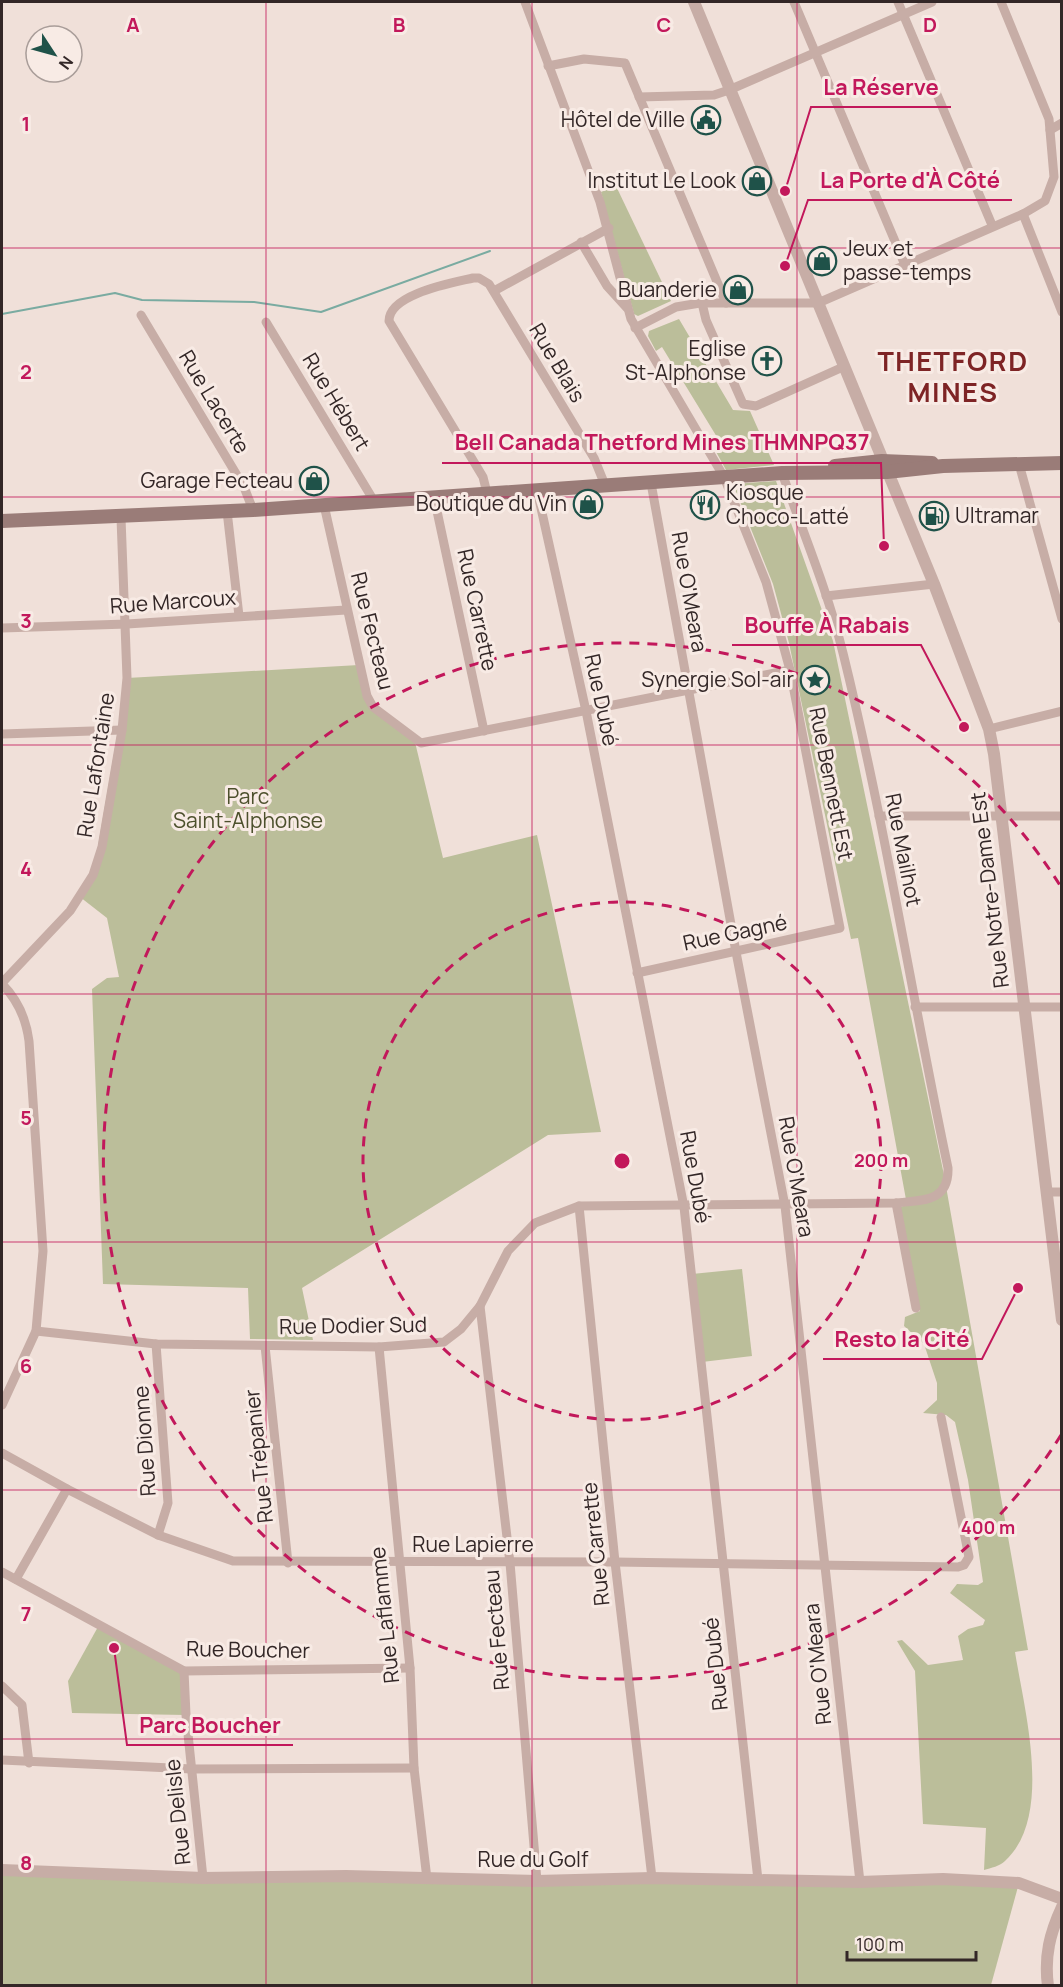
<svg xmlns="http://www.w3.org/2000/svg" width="1063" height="1987" font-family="Manrope,sans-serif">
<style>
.green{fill:#bbbe9a}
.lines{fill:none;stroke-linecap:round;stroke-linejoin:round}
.stream{stroke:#7aaba1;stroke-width:2}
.minor{stroke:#c7ada6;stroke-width:9}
.tertiary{stroke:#c7ada6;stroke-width:12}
.secondary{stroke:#9a7c78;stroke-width:14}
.grid{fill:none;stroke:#c2185b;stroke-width:1.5;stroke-opacity:0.55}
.ring{fill:none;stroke:#c2185b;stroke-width:3;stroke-dasharray:10 8}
.labels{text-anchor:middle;stroke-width:6;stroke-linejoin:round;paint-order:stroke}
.poi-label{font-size:21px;fill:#332727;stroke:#f8ebe5;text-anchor:end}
.street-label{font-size:21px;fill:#332727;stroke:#f8ebe5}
.park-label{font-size:21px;fill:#4c502c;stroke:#f8ebe5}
.district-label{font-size:27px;font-weight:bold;letter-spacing:1.5px;fill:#7e2425;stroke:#f8ebe5}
.grid-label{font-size:20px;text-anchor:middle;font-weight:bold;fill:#c2185b;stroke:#f8ebe5;stroke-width:6;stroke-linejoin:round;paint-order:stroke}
.centre{fill:#c2185b;stroke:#f8ebe5;stroke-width:3}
.ring-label{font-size:18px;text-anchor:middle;font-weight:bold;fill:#c2185b;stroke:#f8ebe5;stroke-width:6;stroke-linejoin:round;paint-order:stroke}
.leader{fill:none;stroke:#c2185b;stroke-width:2}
.callout-dot{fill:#c2185b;stroke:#f8ebe5;stroke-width:2}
.callout-label{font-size:22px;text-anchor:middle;font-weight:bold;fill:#c2185b;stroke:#f8ebe5;stroke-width:6;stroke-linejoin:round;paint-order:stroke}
</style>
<rect width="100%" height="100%" fill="#f0e0d9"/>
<!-- green -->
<g class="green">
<polygon points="616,186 671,301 638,316 634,314 601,192"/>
<polygon points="679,319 733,410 750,411 774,465 726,470 714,448 720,442 662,347 656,351 648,336 649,331"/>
<path d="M776,481l57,160 111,534 84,475 -13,2c9,57 39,164 -10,209 -5,5 -14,7 -21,9l2,-42 -63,-4 -8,-153 -18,-30 5,-1 26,25 35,-5 -5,-24 10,-7 15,-4 2,-5 -35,-27 7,-9 21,1 5,-3 -15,-102 -13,-58 -9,-7 -23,-2 14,-13v-17l-13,-39 -20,-18 1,-9 15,-6 -20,-104 7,-2 -49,-267 -7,1 -62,-296 -16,-59 -40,-100z"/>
<polygon points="359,665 367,696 414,738 443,858 537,835 601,1132 548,1135 302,1288 313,1340 250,1339 248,1288 103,1284 92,989 107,978 119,977 107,918 80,897 93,875 127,678"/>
<polygon points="742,1269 752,1356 702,1362 692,1274"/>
<polygon points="99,1625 184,1671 186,1715 72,1713 68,1681"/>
<polygon points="2,1870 1019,1883 991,1985 2,1985"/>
</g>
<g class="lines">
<!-- stream -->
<polyline class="stream" points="2,314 115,293 142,300 254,302 321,312 490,251"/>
<!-- minor -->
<g class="minor">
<polyline points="525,2 600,202 631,319 724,477 766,582 790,670 840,928 637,973"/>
<polyline points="794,2 905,265"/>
<polyline points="898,2 992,225"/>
<polyline points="548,66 584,59 625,63 726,303"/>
<polyline points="639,97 714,95 729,90 932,2"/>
<polyline points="1050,130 1062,123"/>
<polyline points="1023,214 1062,312"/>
<polyline points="581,242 607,286 627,308"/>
<polyline points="494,291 609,228"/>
<polyline points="702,303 706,320 743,404 756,406 843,367"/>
<polyline points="141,315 244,487 253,510"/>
<polyline points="266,322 374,501"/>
<polyline points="635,328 676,307 700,303 818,303 1023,214 1045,201 1054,177 1049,119 1001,2"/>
<polyline points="1019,464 1062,619"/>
<polyline points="651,483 736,952 785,1206 860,1882"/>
<polyline points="537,490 586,711 684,1207 758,1880"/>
<path d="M487,493l-4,-16 -94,-156c0,-27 63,-38 84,-43h6l10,6 105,174 11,27"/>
<polyline points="434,497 484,731"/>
<polyline points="324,505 367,696 373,707 421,743 790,670"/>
<polyline points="227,511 239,616"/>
<polyline points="826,596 934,584"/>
<polyline points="2,628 127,624 346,610"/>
<polyline points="989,729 1062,711"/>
<polyline points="2,734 122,730"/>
<polyline points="879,816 1062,816"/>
<polyline points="2,983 70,911 93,875 102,847 122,730 127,678 121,518"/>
<path d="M2,984c16,16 24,34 27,57l14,210 -7,80 -34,74"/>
<polyline points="915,1007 1062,1007"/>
<polyline points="1046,1192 1062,1192"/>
<polyline points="896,1203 916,1308"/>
<polyline points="579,1206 615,1562 652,1878"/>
<polyline points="480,1306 510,1563 537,1881"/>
<path d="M36,1331l120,13 223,3 65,-5 17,-13 19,-23 28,-55 27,-28 44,-17 317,-3c27,-3 53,-1 52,-35 -36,-171 -63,-345 -105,-515 -15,-61 -40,-121 -61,-180"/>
<polyline points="156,1344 168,1503 158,1535"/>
<polyline points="265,1346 288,1563"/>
<polyline points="379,1347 410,1668 414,1768 427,1879"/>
<polyline points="2,1453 67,1489 158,1535 233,1561 615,1562 958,1567 964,1565 969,1557 941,1417"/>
<polyline points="2,1572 184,1671 410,1668"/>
<polyline points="16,1579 67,1489"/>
<polyline points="184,1671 186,1715 203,1878"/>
<polyline points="2,1686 22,1705 29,1763"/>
<polyline points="2,1760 192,1769 414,1768"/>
</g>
<!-- tertiary -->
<g class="tertiary">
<polyline points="694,2 934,584 989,729 994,754 1062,1320"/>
<polyline points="2,1870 203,1878 346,1876 537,1881 652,1878 860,1882 943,1879 1019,1883 1062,1899"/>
<path d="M1048,1986c-4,-30 2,-53 14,-79"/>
</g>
<!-- secondary -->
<g class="secondary">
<polyline points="835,466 882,461 932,463"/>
<polyline points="2,521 253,510 782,473 887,472 943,466 1062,463"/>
</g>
</g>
<!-- grid -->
<path class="grid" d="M266,2v1984M532,2v1984M797,2v1984M2,248h1060M2,497h1060M2,745h1060M2,994h1060M2,1242h1060M2,1490h1060M2,1739h1060"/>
<!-- distance rings -->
<g class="ring">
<circle cx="622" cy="1161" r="259"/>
<path d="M1061 1435A518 518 0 1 1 1061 887"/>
</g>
<!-- icons -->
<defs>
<g id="civic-ring" transform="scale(1.5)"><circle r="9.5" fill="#f8ebe5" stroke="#1f5249" stroke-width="1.5"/><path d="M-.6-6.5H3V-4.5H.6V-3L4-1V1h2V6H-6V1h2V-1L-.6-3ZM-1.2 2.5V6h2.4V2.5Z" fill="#1f5249"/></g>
<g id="shop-ring" transform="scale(1.5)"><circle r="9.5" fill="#f8ebe5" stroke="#1f5249" stroke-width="1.5"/><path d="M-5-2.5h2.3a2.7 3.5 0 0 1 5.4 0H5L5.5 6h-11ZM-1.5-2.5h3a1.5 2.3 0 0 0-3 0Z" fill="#1f5249"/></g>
<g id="church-ring" transform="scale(1.5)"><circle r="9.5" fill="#f8ebe5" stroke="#1f5249" stroke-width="1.5"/><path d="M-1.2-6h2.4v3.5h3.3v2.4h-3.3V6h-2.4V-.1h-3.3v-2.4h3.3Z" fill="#1f5249"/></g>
<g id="restaurant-ring" transform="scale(1.5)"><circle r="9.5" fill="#f8ebe5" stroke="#1f5249" stroke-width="1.5"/><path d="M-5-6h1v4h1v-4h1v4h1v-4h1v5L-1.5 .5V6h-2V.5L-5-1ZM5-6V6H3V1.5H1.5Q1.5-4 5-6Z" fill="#1f5249"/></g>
<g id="fuel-ring" transform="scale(1.5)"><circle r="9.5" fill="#f8ebe5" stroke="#1f5249" stroke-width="1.5"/><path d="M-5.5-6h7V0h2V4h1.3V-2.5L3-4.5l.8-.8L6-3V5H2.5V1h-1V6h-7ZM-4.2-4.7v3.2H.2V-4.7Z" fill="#1f5249"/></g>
<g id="sight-ring" transform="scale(1.5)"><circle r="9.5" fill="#f8ebe5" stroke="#1f5249" stroke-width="1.5"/><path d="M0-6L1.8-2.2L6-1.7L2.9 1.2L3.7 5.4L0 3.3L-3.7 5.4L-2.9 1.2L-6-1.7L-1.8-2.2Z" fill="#1f5249"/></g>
</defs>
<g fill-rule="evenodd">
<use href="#civic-ring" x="706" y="120"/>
<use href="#shop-ring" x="757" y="181"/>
<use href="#shop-ring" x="822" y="261"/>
<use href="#shop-ring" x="738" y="290"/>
<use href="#church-ring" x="767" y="361"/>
<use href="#shop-ring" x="314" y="481"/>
<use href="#shop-ring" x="588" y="504"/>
<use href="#restaurant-ring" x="705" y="505"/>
<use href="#fuel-ring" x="934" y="516"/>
<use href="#sight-ring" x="815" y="680"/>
</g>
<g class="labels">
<!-- poi labels -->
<g class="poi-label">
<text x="685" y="127">Hôtel de Ville</text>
<text x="736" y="188">Institut Le Look</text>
<text x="843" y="256" text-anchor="start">Jeux et<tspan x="843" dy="24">passe-temps</tspan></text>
<text x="717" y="297">Buanderie</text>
<text x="746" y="356">Eglise<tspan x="746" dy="24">St-Alphonse</tspan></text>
<text x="293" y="488">Garage Fecteau</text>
<text x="726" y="500" text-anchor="start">Kiosque<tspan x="726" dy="24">Choco-Latté</tspan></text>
<text x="567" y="511">Boutique du Vin</text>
<text x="955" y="523" text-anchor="start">Ultramar</text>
<text x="794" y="687">Synergie Sol-air</text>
</g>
<!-- street labels -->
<g class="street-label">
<text transform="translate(557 363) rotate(59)" y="7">Rue Blais</text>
<text transform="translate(214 402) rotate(59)" y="7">Rue Lacerte</text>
<text transform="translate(336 402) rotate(59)" y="7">Rue Hébert</text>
<text transform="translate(689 592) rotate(80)" y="7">Rue O'Meara</text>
<text transform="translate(173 602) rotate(-4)" y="7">Rue Marcoux</text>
<text transform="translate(477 610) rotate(78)" y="7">Rue Carrette</text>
<text transform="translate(372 631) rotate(76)" y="7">Rue Fecteau</text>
<text transform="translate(601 700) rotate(78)" y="7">Rue Dubé</text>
<text transform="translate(96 765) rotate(-81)" y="7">Rue Lafontaine</text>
<text transform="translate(831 784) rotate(79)" y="7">Rue Bennett Est</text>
<text transform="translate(903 850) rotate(79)" y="7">Rue Mailhot</text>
<text transform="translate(990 890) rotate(-97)" y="7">Rue Notre-Dame Est</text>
<text transform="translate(735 933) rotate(-12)" y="7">Rue Gagné</text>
<text transform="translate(695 1177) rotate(80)" y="7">Rue Dubé</text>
<text transform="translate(796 1177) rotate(80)" y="7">Rue O'Meara</text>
<text transform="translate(353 1326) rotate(-1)" y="7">Rue Dodier Sud</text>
<text transform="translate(145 1441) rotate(-94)" y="7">Rue Dionne</text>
<text transform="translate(259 1456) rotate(-96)" y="7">Rue Trépanier</text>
<text transform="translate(596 1544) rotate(-96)" y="7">Rue Carrette</text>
<text x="473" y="1552">Rue Lapierre</text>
<text transform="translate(385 1615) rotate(-96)" y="7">Rue Laflamme</text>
<text transform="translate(497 1630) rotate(-95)" y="7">Rue Fecteau</text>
<text transform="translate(248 1650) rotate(1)" y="7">Rue Boucher</text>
<text transform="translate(716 1664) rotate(-96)" y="7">Rue Dubé</text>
<text transform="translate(818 1664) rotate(-96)" y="7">Rue O'Meara</text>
<text transform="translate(178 1812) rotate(-96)" y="7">Rue Delisle</text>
<text x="533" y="1867">Rue du Golf</text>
</g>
<!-- park labels -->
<g class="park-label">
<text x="248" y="804">Parc<tspan x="248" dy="24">Saint-Alphonse</tspan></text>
</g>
<!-- district labels -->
<g class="district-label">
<text x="953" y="371">THETFORD<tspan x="953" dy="31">MINES</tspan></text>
</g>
</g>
<g class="grid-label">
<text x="133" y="32">A</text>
<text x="399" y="32">B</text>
<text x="664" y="32">C</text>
<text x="930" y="32">D</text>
<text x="26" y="131">1</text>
<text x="26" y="379">2</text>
<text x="26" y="628">3</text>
<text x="26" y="876">4</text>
<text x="26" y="1125">5</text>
<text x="26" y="1373">6</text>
<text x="26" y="1621">7</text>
<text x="26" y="1870">8</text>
</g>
<circle cx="622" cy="1161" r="9" class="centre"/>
<g class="ring-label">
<text x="881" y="1167">200 m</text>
<text x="988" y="1534">400 m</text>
</g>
<!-- callouts -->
<path class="leader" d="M785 191L811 107H951M785 266L808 200H1012M884 546L881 463H442M964 727L921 645H732M1018 1288L982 1359H823M114 1648L127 1745H293"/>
<g class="callout-dot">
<circle cx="785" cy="191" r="6"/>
<circle cx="785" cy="266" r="6"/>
<circle cx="884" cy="546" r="6"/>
<circle cx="964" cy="727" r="6"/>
<circle cx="1018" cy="1288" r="6"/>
<circle cx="114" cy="1648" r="6"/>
</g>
<g class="callout-label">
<text x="881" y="95">La Réserve</text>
<text x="910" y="188">La Porte d'À Côté</text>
<text x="662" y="450">Bell Canada Thetford Mines THMNPQ37</text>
<text x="827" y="633">Bouffe À Rabais</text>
<text x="902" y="1347">Resto la Cité</text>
<text x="210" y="1733">Parc Boucher</text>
</g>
<!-- border -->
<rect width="1063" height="1987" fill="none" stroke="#332727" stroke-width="6"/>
<!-- north arrow -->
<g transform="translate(54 54) rotate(126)"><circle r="28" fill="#f8ebe5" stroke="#a99d99" stroke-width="1.5"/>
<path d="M0-4.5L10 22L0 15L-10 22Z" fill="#1f5249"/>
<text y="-9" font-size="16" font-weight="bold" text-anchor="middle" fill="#332727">N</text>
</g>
<!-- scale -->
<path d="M847 1951v9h129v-9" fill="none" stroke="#332727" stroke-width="3"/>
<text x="856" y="1951" font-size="18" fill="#332727" stroke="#f8ebe5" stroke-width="4.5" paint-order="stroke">100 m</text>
</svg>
